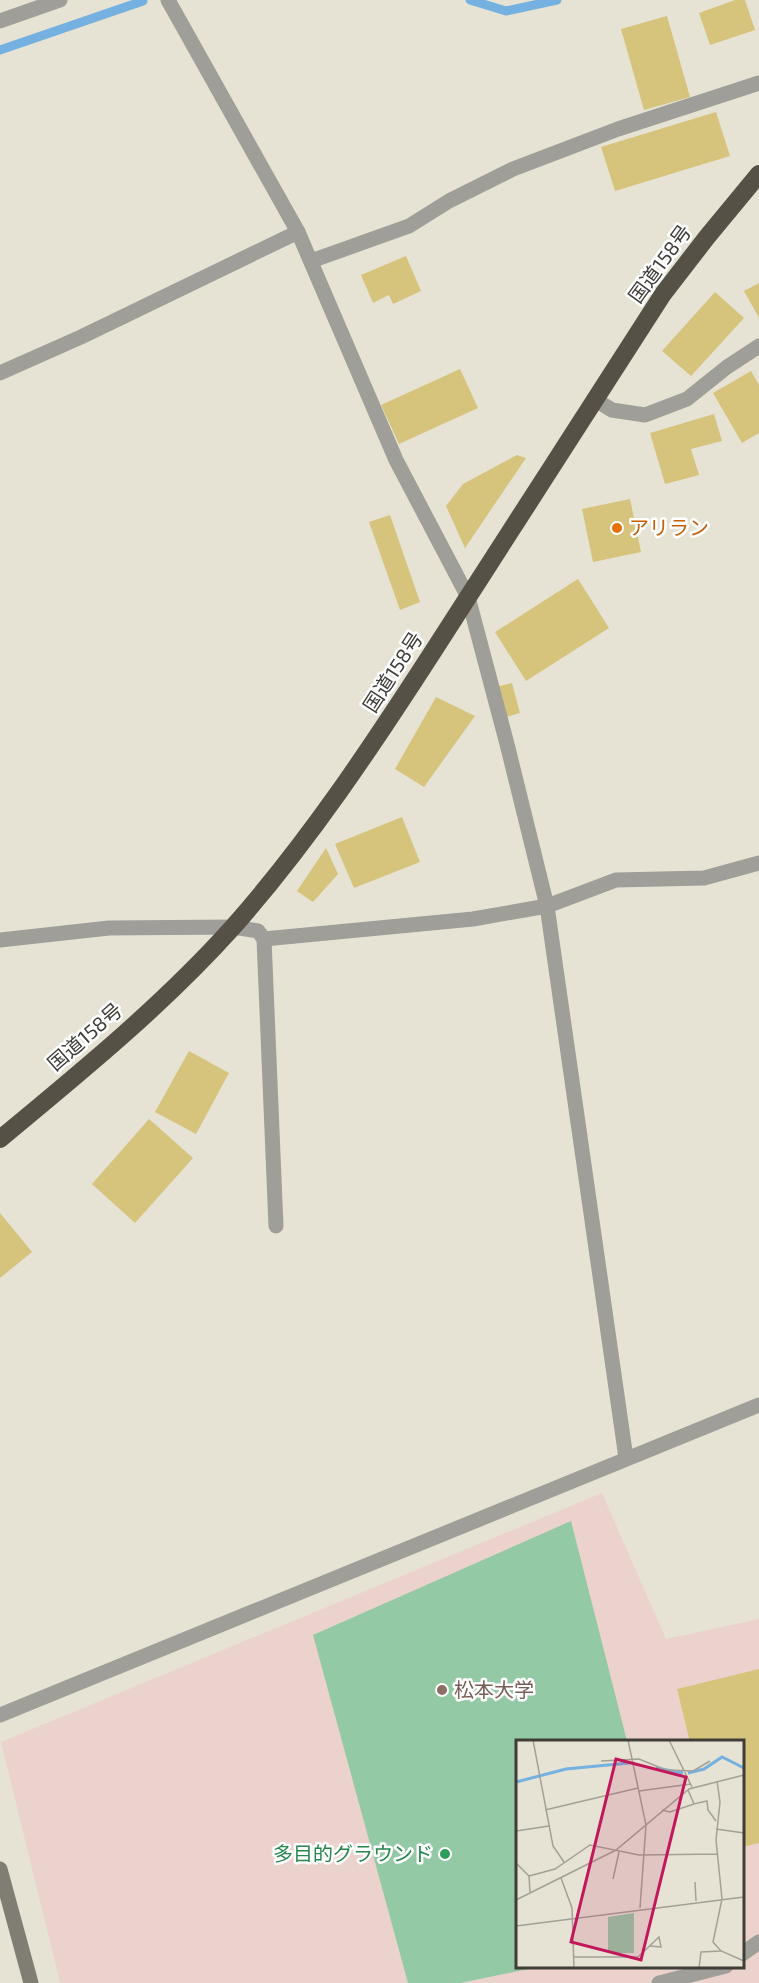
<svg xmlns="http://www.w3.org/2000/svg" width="759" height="1983" font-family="'Exo 2','Noto Sans JP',sans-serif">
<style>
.education{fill:#ecd2cc;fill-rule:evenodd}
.green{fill:#94c9a5}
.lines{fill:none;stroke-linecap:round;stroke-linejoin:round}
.stream{stroke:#74b1e0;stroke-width:9}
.building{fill:#d6c37c}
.lane{stroke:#a09e98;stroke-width:15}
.street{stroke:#a09e98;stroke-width:15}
.secondary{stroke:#807d74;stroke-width:15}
.highway{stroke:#565146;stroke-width:18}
.food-dot{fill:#e8710a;stroke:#fff;stroke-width:2}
.education-dot{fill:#8d6e63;stroke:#fff;stroke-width:2}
.leisure-dot{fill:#2e9e5b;stroke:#fff;stroke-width:2}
.labels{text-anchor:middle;stroke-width:5;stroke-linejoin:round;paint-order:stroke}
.street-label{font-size:20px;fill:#3e3d37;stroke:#fff}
.food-label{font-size:20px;fill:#c56008;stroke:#fff;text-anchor:start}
.education-label{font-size:20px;fill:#785e54;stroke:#fff;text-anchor:start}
.leisure-label{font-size:20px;fill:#27864d;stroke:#fff;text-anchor:end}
.inset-river{fill:none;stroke:#74b1e0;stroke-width:3}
.inset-road{fill:none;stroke:#a3a196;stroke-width:1.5}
.view{fill:#c2185b;fill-opacity:0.15;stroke:#c2185b;stroke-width:3}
.inset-edge{fill:none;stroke:#3e3d37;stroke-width:3}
</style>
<rect width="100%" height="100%" fill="#e6e3d5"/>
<!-- education -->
<path class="education" d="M602,1493l64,146 93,-20v364h-699l-59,-241zM518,1742h224v224h-224z"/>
<!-- green -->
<polygon class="green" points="571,1521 627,1741 518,1742 518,1966 538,1967 460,1983 408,1983 313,1635"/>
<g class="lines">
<!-- stream -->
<g class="stream">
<polyline points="470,0 506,11 557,0"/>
<polyline points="0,50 143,1"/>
</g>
</g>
<!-- building -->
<g class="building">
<polygon points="735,0 745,0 755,30 710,45 699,13"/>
<polygon points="667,16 690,97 644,110 621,29"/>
<polygon points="716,112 730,156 615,191 601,147"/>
<polygon points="406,256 421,291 393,304 389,295 373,303 361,275"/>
<polygon points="759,283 759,318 744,291"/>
<polygon points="715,292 744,318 691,376 662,351"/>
<polygon points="460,369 478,408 399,444 381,405"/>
<polygon points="751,371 759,385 759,433 742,443 713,393"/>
<polygon points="714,414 722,441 691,449 699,475 665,484 650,433"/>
<polygon points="517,455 526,458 465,548 446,506 463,484"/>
<polygon points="630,499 641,552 593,562 582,509"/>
<polygon points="390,515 420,602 400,610 369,522"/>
<polygon points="578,579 609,628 526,681 495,632"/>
<polygon points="512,683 520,713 503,718 495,687"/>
<polygon points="436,697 475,716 424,787 395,769"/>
<polygon points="402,817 420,862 354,888 335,844"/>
<polygon points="326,848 338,874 313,902 297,891"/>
<polygon points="189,1051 229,1073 196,1134 155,1112"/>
<polygon points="149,1119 193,1158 135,1223 92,1184"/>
<polygon points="0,1213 32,1252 0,1278"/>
<polygon points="759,1669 759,1843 742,1847 742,1742 690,1742 677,1689"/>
</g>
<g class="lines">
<!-- lane -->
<g class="lane">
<polyline points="594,399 612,410 645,415 687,399 727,367 759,346"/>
<polyline points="742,1954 759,1942"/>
<polyline points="659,1983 726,1966"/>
</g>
<!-- street -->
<g class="street">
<polyline points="168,0 298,232 396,460 468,597 507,744 547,906 626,1458"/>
<polyline points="0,21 60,0"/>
<polyline points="311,261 409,226 449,201 513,169 618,129 759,83"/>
<polyline points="0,373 81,337 298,232"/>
<polyline points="264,939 276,1226"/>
<polyline points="0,940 109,928 233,927 258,931 264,939 473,919 547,906 616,880 704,878 759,863"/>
<polyline points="0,1715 759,1405"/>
</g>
<!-- secondary -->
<polyline class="secondary" points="0,1869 31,1983"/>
<!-- highway -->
<path class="highway" d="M0,1139c81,-67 163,-134 233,-212 76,-86 139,-181 201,-277 77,-118 152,-238 229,-356l44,-57 52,-63"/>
</g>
<!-- markers -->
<circle class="food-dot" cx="617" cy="528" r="6"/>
<circle class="education-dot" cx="442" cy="1690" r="6"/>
<circle class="leisure-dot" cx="445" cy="1854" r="6"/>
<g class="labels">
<!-- street labels -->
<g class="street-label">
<text transform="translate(660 264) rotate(-54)" y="7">国道158号</text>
<text transform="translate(393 672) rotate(-57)" y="7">国道158号</text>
<text transform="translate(85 1037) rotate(-41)" y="7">国道158号</text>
</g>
<!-- food labels -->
<g class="food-label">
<text x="629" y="535">アリラン</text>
</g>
<!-- education labels -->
<g class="education-label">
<text x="454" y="1697">松本大学</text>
</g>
<!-- leisure labels -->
<g class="leisure-label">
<text x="433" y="1861">多目的グラウンド</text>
</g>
</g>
<!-- overview -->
<g transform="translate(516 1740)">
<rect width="228" height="228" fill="#e6e3d5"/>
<path d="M118,173v40h-26v-36z" fill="#94c9a5"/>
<path class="inset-river" d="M140,28l27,5M172,33l16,-4 18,-12 22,11M0,42l50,-13 63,-6"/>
<path class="inset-road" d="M17,0l20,106 11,16M112,0l18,85 -6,83M153,0l23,47M85,21l38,-2 27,11 27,1 17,-10M201,41l3,21 -4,38 6,59 -9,43 8,9 23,10M172,50l6,14 13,-3 1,9 8,11M123,51l52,-7M29,70l93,-22M146,70l8,2 24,-8M200,89l28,4M0,91l33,-5M0,123l13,13 1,16M13,136l26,-7 35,-24 49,10 78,-1M45,138l11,30 2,60M97,139l6,-27M179,142l1,19M0,160l100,-50 73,-61 55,-14M0,186l228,-29M58,217h64l21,-20 2,10 -11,-1M183,228l2,-16 20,-1"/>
<path class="view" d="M100,19l70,18 -45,183 -70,-18z"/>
<rect width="228" height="228" class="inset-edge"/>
</g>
</svg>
